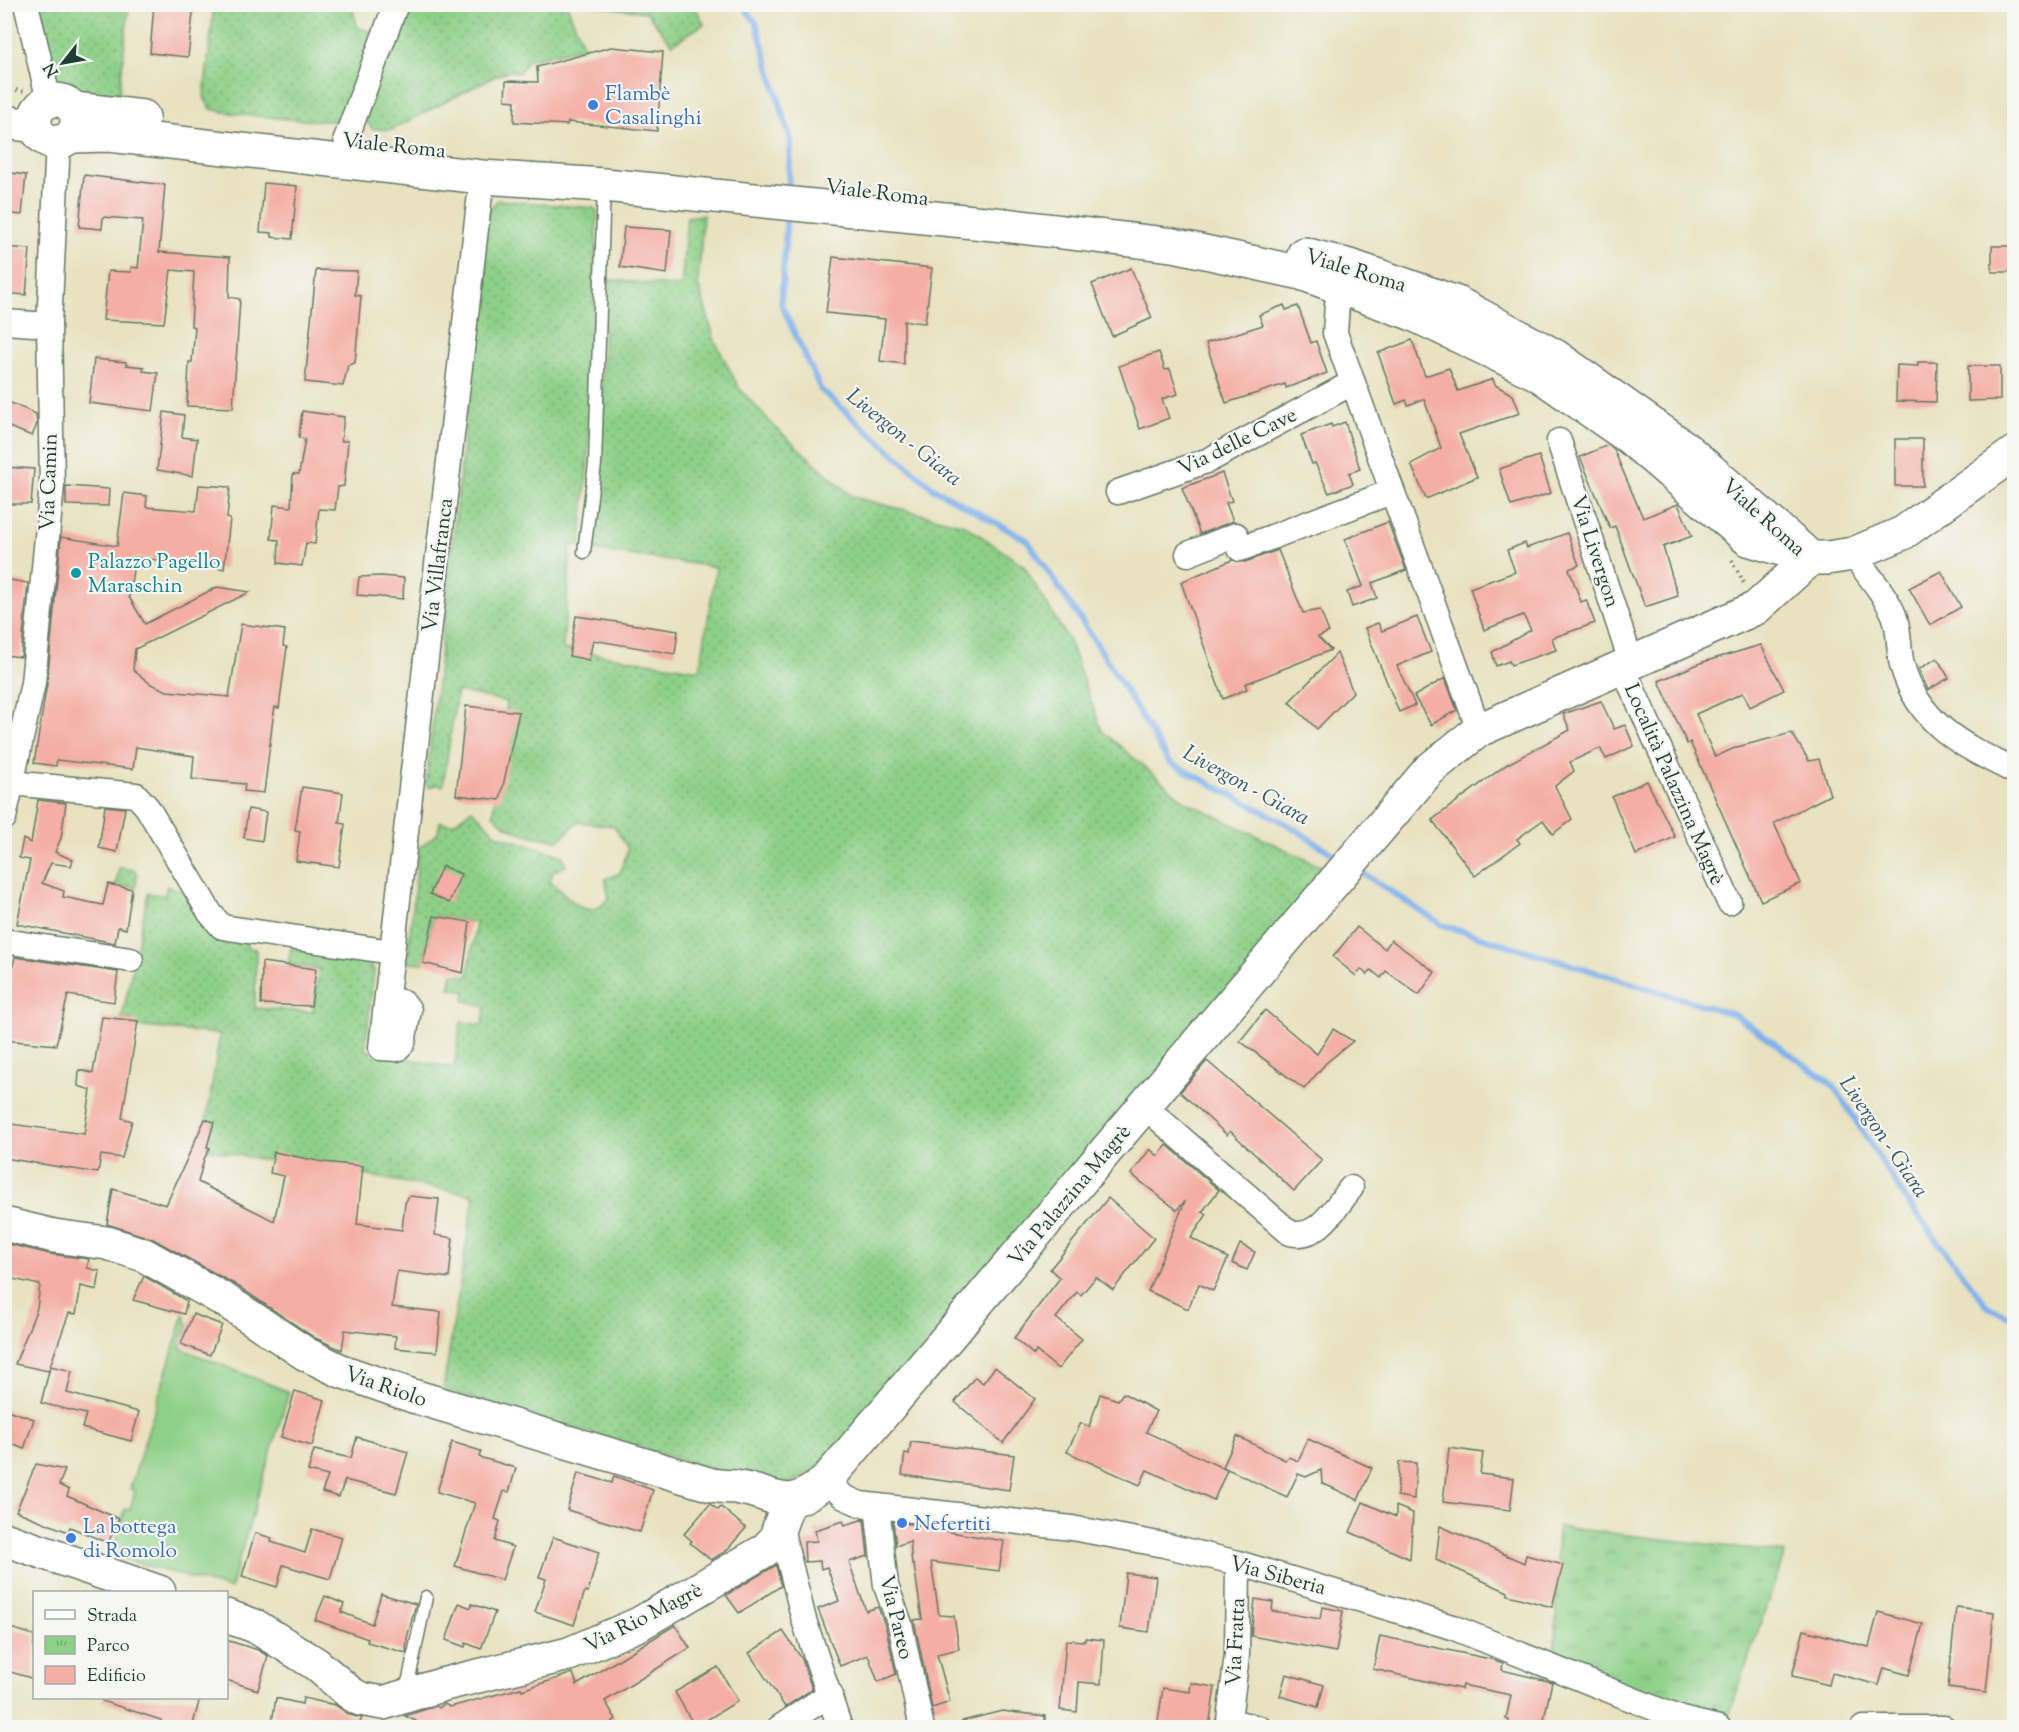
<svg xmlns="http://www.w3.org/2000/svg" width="2019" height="1732" font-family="'Sorts Mill Goudy',serif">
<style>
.grass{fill:url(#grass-dots);stroke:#56865e;stroke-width:1.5}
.park{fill:url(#park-tufts);stroke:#56865e;stroke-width:1.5}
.pitch{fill:#8ed088;stroke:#56865e;stroke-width:1.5}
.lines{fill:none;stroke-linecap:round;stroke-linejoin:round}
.stream{stroke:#7fb1eb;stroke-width:6}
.building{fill:#f4aea4}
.lane-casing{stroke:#657765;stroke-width:15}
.street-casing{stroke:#657765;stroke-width:27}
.secondary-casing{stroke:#657765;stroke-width:36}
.path{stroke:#657765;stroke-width:4;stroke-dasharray:1.5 4.5;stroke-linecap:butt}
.lane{stroke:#fff;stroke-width:12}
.street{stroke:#fff;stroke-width:24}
.secondary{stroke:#fff;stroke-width:33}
.shop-dot{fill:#3f7fe0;stroke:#f6f6f2;stroke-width:2}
.culture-dot{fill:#0f9aa8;stroke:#f6f6f2;stroke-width:2}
.labels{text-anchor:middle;stroke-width:4.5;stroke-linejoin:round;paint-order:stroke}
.shop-label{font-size:21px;fill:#366cbe;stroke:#f6f6f2;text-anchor:start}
.street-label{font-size:21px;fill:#1f3d34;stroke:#f6f6f2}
.culture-label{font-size:21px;fill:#0d838f;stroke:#f6f6f2;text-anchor:start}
.water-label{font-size:22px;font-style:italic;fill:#375a62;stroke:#f6f6f2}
</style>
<defs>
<pattern id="grass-dots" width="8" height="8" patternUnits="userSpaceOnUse" patternTransform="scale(1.5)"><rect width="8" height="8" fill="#8ed088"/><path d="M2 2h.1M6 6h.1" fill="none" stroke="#73aa70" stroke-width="1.8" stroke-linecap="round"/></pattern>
<pattern id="park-tufts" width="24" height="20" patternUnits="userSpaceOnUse" patternTransform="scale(1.5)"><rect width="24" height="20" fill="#8ed088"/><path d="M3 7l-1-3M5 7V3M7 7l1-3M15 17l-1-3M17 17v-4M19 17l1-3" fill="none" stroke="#73aa70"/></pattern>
</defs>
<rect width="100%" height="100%" fill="#f6f6f2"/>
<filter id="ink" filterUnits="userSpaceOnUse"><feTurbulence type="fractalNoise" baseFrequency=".0167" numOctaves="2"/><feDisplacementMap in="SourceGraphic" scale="12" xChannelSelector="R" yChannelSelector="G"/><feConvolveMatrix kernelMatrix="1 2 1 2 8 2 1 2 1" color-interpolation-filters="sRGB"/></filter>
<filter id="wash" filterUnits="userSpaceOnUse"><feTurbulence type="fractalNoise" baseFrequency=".008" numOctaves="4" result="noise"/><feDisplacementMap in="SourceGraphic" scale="24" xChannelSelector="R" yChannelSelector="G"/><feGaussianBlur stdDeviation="1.35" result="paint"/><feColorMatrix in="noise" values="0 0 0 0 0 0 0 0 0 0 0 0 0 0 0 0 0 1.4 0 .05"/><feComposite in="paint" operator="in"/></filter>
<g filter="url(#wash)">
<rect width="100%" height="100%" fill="#e8e2c0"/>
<!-- grass -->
<g class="grass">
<path d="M37,5h92l-10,91 -52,-5c-25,-19 -25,-58 -30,-86z"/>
<path d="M214,5h137l7,23 21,5 -38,87c-10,4 -121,-6 -131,-12l-6,-11z"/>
<polygon points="403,5 567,5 584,47 527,60 520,72 515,73 512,70 495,76 391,130 372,129 365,119"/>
<polygon points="591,5 694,5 704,24 672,44 646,12"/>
<path d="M498,200l96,8 3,3 -9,247 -7,83 -2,4h-8l-8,104 137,21 16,-103 -122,-17 6,-77 5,-194 76,8 6,-70 16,-2 -5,69 17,57 24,47 36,39 78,70 112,28 59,41 45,75 33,90 83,70 147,71 -491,572c-23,22 -35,38 -67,43l-331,-97 31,-195 -110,-20 -12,2 -150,-29 18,-114 -88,-8 1,-6 -11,-2 26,-125 16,3 3,-10 15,4 21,31 43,20 1,7 9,1 -1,59 58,4 6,-43 -31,-4 3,-17 77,12 6,10 -9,80 89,18 7,-46 21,3 4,-19 -22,-5 1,-10 -16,-3 3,-14 16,2 8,-53 -42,-7 -11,47 -16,-1 12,-114 19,-15 2,-12c15,8 20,-4 32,-12l25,26 66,21 3,10 -12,5 -5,11c21,12 36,45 60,16l-4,-19 15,-6 8,-24 -14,-23 -36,-4 -19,18c-21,-1 -53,-8 -66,-26l14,-112 -50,-11 -14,95 -8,-1 -7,3 -2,-4 63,-575z"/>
<polygon points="119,868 135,870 137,874 136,888 116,884"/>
</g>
<!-- park -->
<polygon class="park" points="1558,1527 1785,1553 1728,1718 1555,1662"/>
<!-- pitch -->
<polygon class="pitch" points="184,1314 188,1326 180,1348 289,1392 230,1589 112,1556 125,1509 130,1510 135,1490 130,1489"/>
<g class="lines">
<!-- stream -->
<g class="stream">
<polyline points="742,4 756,23 791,141 788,193"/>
<polyline points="787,212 781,304 821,390 933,488 1027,540 1099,647 1169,762 1287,824 1342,860"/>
<polyline points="1358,870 1442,925 1735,1015 1833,1085 1907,1201 1988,1307 2014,1318"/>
</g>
</g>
<g id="blocks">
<!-- building -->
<g class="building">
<polygon points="154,4 194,5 188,57 150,53"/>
<polygon points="611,47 663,52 657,131 568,122 567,125 514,122 515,101 505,100 506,81 538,82 537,67"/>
<polygon points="4,172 26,175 22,215 4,213"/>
<polygon points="84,175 165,185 159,252 230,257 229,297 240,299 233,408 187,406 189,362 192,362 195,327 191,326 194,272 171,270 164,323 103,320 108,271 131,272 131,267 138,268 143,220 103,217 102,229 79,227"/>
<polygon points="264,183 297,186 292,239 272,237 272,233 260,232"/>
<polygon points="624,227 671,230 667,274 620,267"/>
<rect x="1992" y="246" width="18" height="26"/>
<polygon points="4,247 30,249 26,295 4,293"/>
<polygon points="833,257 932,268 925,323 904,321 904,364 880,361 885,319 826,313"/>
<polygon points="1131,268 1152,318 1112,336 1092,284"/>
<polygon points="316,270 357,271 355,295 361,296 355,363 348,365 343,386 305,382"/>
<polygon points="1284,305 1286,310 1298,306 1311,343 1316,341 1327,373 1286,388 1285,384 1226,403 1206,343 1263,325 1259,315"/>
<polygon points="1412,340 1425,376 1449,368 1458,391 1493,379 1495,385 1513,395 1520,413 1459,434 1477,477 1426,499 1411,464 1441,448 1424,399 1408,405 1406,400 1396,404 1378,353"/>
<polygon points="1159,352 1165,370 1170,369 1178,394 1162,399 1169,418 1140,429 1119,366"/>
<polygon points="94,359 126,362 126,365 144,367 143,371 158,373 153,411 89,403"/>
<polygon points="1918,362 1937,362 1936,402 1896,401 1897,365 1918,366"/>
<polygon points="1968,366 2000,366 2000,400 1968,401"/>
<polygon points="4,400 36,414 37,424 32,436 4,425"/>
<polygon points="302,411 344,417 341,441 348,441 344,486 338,487 335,510 319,509 315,544 306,543 302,566 278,563 279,540 271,539 274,505 291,507 293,474 299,474 305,439 299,438"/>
<polygon points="164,412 184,415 182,437 197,439 193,476 157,470"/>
<polygon points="1345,422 1360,469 1349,473 1353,484 1329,493 1315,463 1312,464 1301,435 1331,424 1332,427"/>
<rect x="1895" y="439" width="28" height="47"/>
<polygon points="1608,445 1614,450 1643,518 1678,504 1692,536 1663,547 1678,596 1645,607 1615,526 1610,528 1580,457"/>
<polygon points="1539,456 1551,493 1511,506 1499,469"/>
<polygon points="4,467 34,469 31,504 4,504"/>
<polygon points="1222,473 1232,501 1226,503 1233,521 1200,534 1182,488"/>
<polygon points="199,485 230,487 227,518 230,519 224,569 135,557 129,597 145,624 217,587 250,592 135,649 133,670 151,684 167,691 229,697 241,624 285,630 283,646 287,647 279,708 275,707 273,718 264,793 244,791 245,784 192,779 194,756 136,747 133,769 57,760 56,766 34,763 47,684 61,537 117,546 124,493 147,496 146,507 196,511"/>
<polygon points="66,486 109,489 108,506 66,505"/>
<polygon points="1388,522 1406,570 1372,583 1377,598 1352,607 1347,592 1363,586 1345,539"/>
<polygon points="1567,533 1579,565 1569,569 1581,602 1586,600 1595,623 1552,638 1556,650 1511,665 1509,661 1496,666 1492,652 1531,630 1523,615 1484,630 1470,588 1515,572 1507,550 1525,543 1527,548"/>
<polygon points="1278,550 1303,613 1320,610 1329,632 1318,637 1331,650 1245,684 1247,689 1223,699 1181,582 1232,560 1245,562"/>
<polygon points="1941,571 1961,607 1930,625 1909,588"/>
<polygon points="381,576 404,578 403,599 357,595 359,577"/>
<polygon points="4,579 28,583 21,657 4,655"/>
<polygon points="576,616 678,631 675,654 593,640 589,660 569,656"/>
<polygon points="1417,617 1431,652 1397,666 1415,705 1399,712 1365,628 1378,623 1382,631"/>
<polygon points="1761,645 1784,690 1750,707 1743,693 1696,714 1715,757 1737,747 1792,733 1809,761 1819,759 1830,795 1774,823 1801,883 1761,901 1690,742 1687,744 1659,681 1703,662"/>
<polygon points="1337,653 1353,692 1317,729 1289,702"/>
<polygon points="1937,658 1949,678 1928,690 1919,669"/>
<polygon points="1445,678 1457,710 1431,725 1414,696"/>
<polygon points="1601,701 1614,729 1625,725 1634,746 1606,759 1600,748 1570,762 1574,771 1555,786 1572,819 1553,834 1543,820 1517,839 1520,843 1475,876 1432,820 1506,765 1570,730 1563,714"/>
<polygon points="466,706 519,712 500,800 456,795"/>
<polygon points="1647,781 1675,837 1636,855 1612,797"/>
<polygon points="302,787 343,793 339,823 345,824 339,867 296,861 300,831 295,830"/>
<polygon points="38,800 66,803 61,838 55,852 73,860 71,866 51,863 42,883 64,891 63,897 103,905 108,884 132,889 126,929 118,927 115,943 17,924 30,860 19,858 23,839 31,843"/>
<polygon points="105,806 125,808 117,852 99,848"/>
<polygon points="248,809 266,812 262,841 244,838"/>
<polygon points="442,866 461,874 449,903 430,894"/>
<polygon points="434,916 470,922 463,973 423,963"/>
<polygon points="1357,927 1385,949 1391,940 1435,972 1419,995 1386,971 1381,978 1371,970 1367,975 1361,969 1356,976 1333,957"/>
<polygon points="15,957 118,972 114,1002 68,995 56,1045 4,1040 4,1002"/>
<polygon points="262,962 316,969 311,1006 261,1004"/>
<polygon points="1265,1010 1317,1054 1333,1029 1353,1041 1326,1063 1304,1089 1240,1041"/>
<polygon points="102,1017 138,1021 122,1118 132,1121 122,1158 101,1155 98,1173 4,1158 4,1123 84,1134 91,1090 78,1086 79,1070 93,1073"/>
<polygon points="1207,1061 1322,1160 1294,1191 1230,1131 1227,1135 1180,1092"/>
<polygon points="205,1119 214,1122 207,1147 210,1148 204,1159 198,1182 274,1221 284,1176 270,1173 274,1152 323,1162 363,1166 357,1224 402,1230 405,1203 409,1196 439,1199 435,1235 453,1238 449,1278 397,1271 392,1307 441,1312 437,1352 395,1348 396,1336 345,1330 342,1350 315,1338 236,1285 153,1239 107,1224 113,1189 166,1205"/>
<polygon points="1167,1145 1219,1190 1202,1212 1207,1214 1191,1238 1228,1258 1213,1291 1199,1284 1188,1309 1148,1291 1185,1201 1177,1210 1131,1174 1150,1149 1158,1156"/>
<polygon points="1108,1198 1154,1238 1113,1290 1096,1277 1081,1295 1077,1292 1056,1318 1082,1339 1058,1369 1036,1351 1034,1355 1014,1338 1060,1278 1050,1269"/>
<polygon points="4,1243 50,1254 89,1259 87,1268 100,1271 97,1290 81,1286 76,1314 69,1313 50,1366 72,1371 67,1393 139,1412 131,1441 82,1428 86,1414 41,1403 50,1367 48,1371 15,1364 37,1308 40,1285 4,1277"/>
<polygon points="1240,1244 1255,1252 1247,1270 1232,1263"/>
<polygon points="144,1276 187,1301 184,1314 133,1300"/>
<polygon points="193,1314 222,1325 210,1355 181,1344"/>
<polygon points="995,1367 1035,1399 1003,1443 955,1402 975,1377 983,1383"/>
<polygon points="295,1391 325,1400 312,1446 281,1437"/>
<polygon points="1123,1393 1156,1411 1146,1432 1227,1470 1214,1500 1147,1470 1140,1485 1067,1452 1081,1423 1089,1427 1100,1394 1118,1400"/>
<polygon points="4,1409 34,1419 24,1449 4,1441"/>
<polygon points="1237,1436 1285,1460 1289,1457 1298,1461 1308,1439 1372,1468 1358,1500 1322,1483 1321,1470 1306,1477 1298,1474 1287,1497 1223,1467"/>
<polygon points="357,1437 408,1452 396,1493 345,1480 339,1497 322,1492 328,1476 308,1471 314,1450 351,1458"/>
<polygon points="452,1442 481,1451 479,1457 516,1468 509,1492 504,1491 495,1519 500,1521 495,1541 513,1547 502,1580 455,1566 475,1503 437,1492"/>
<polygon points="911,1442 1014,1455 1009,1490 902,1475 905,1453 909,1454"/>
<polygon points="1449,1448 1483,1453 1480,1474 1514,1478 1510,1510 1443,1502"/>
<polygon points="1399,1462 1416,1463 1414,1499 1397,1496"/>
<polygon points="36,1464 65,1470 59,1485 69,1490 67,1496 119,1519 108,1543 70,1527 68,1532 16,1511"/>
<polygon points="578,1473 612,1483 614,1476 653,1490 640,1532 567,1510"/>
<polygon points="1363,1502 1396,1517 1396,1506 1413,1513 1410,1559 1350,1532"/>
<polygon points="710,1504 718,1510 721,1507 746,1528 726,1551 711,1560 690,1543 692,1541 684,1534"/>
<polygon points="864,1519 868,1556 849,1562 866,1611 878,1607 886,1628 896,1674 878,1682 868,1655 840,1666 818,1609 839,1601 827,1567 821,1569 820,1561 805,1562 804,1542 817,1541 815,1530 843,1521 845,1525"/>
<polygon points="893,1522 945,1528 945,1531 1004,1541 999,1571 931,1562 939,1615 954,1616 959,1649 937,1654 950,1702 932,1708 914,1620 922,1619 914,1565 912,1565 910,1541 896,1546"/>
<polygon points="1440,1526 1524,1563 1526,1555 1563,1565 1552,1607 1508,1595 1508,1592 1436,1560"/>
<polygon points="312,1529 342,1537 330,1579 283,1565 277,1587 242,1576 255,1533 272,1538 271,1542 305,1553"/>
<polygon points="553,1537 599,1552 588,1592 585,1591 574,1625 535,1612 546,1579 539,1577"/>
<polygon points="776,1565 781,1586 739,1613 726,1595"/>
<polygon points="1126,1573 1156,1577 1149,1632 1120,1628"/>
<polygon points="381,1594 416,1604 407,1638 406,1653 367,1642 368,1639 315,1620 325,1596 344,1604 341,1612 372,1624"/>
<polygon points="1255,1599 1273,1602 1272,1611 1320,1619 1322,1607 1343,1611 1336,1652 1251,1636"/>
<polygon points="459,1603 471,1608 472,1604 495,1612 481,1649 466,1643 465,1647 446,1640"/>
<polygon points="1956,1607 1994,1612 1986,1693 1948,1688"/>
<polygon points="1878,1612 1923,1624 1909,1675 1884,1668 1879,1685 1832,1673 1829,1685 1792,1676 1804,1630 1869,1647"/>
<polygon points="675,1625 690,1648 605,1701 616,1719 604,1728 412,1728 416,1721 405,1716 436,1706 439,1708 444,1704 450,1707 521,1688 522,1690 573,1673 577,1685"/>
<polygon points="4,1626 34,1635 34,1679 4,1670"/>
<polygon points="783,1631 802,1659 812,1689 785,1707 749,1653"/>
<polygon points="1380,1636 1495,1660 1503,1663 1502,1670 1552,1682 1542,1728 1508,1728 1509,1720 1506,1719 1511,1695 1462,1685 1461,1689 1373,1669"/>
<polygon points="1085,1638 1104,1640 1101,1684 1079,1682 1077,1712 1060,1710 1066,1640 1085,1641"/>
<polygon points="226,1640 258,1650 268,1656 258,1690 226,1680"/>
<polygon points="718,1667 738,1701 695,1727 675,1692"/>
<polygon points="1286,1674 1324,1685 1318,1707 1280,1696"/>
<polygon points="1191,1683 1215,1687 1209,1727 1176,1722 1175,1728 1157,1728 1163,1688 1190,1692"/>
<polygon points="102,1698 200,1698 192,1728 160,1728 161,1720 102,1701"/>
<polygon points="276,1698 302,1704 303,1698 335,1705 350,1715 362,1718 357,1728 271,1728"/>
<polygon points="1002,1711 1045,1716 1045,1728 962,1728 962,1721"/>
</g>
</g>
</g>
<g filter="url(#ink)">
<use href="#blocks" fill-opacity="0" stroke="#657765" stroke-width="1.5"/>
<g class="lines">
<!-- lane casing -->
<g class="lane-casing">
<g id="lane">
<polyline points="584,552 595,464 604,185"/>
<polyline points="406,1693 426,1597"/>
</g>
</g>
<!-- street casing -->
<g class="street-casing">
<g id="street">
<polyline points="26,4 49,101"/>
<polyline points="346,139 396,4"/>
<polyline points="1346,289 1337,304 1335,333 1479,730"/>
<polyline points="4,322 49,325"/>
<polyline points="1559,441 1631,662"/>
<polyline points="1118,492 1209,460 1352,383"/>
<polyline points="1188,554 1236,535 1240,549 1391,492"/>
<path d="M1853,554c13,19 32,39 41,61 6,15 4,34 8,50 17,60 60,80 112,106"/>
<polyline points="1622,666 1729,902"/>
<polyline points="11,783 136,795 147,807 210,913 222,927 392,952"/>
<polyline points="4,818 33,683 52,485 49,325 58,142"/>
<polyline points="4,941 131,960"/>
<polyline points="387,998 404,1003 409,1010 403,1043 397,1049 381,1048 392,952 482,177"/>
<path d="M1144,1106l146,127c28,8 46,-27 61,-45"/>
<polyline points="826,1481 844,1497 860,1504 1072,1528 1164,1545 1238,1563 1452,1627 1681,1719 1719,1728"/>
<polyline points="877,1506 886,1586 900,1624 922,1728"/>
<polyline points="781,1528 804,1620 840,1728"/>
<polyline points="1229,1721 1259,1728"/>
<polyline points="779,1728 830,1694"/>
<polyline points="1228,1728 1237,1655 1238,1563"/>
<polyline points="1863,1728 1944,1728"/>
</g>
</g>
<!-- secondary casing -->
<g class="secondary-casing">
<g id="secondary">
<circle cx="56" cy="121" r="21"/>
<polyline points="74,109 143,117"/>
<polyline points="4,122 35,126"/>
<polyline points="71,136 109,135 482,177 604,185 1004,225 1173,245 1301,273 1413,314 1538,374 1630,438 1748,539 1811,558 1827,558 1853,554 1903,533 2014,453"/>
<polyline points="1304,254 1353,267 1457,303 1555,356 1684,447 1803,551"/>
<path d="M4,1224l50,12 53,7 37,12 82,46 80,53 35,17 72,25 299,89c8,2 16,1 23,2 46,7 48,28 91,-6l603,-711 50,-40 277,-122 55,-50"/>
<polyline points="4,1539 159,1592"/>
<polyline points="226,1616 255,1626 316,1664 350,1693 360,1699 383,1703 441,1685 569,1654 639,1624 764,1551 775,1540 788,1502"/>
</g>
</g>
<!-- path -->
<g class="path">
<polyline points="4,89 25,91"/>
<polyline points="1732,560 1745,585"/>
</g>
<!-- lane -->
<use href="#lane" class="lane"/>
<!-- street -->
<use href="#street" class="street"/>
<!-- secondary -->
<use href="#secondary" class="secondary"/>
</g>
</g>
<!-- markers -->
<g class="shop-dot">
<circle cx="593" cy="105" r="6"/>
<circle cx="902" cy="1523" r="6"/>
<circle cx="71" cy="1538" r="6"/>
</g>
<circle class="culture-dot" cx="76" cy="573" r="6"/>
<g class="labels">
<!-- shop labels -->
<g class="shop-label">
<text x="605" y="100">Flambè<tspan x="605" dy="24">Casalinghi</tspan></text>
<text x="914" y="1530">Nefertiti</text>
<text x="83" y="1533">La bottega<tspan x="83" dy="24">di Romolo</tspan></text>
</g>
<!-- street labels -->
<g class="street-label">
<text transform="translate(394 145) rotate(6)" y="7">Viale Roma</text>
<text transform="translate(877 192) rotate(7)" y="7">Viale Roma</text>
<text transform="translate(1356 270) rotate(17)" y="7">Viale Roma</text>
<text transform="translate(1237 441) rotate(-26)" y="7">Via delle Cave</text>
<text transform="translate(48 482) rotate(-88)" y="7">Via Camin</text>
<text transform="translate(1764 517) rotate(42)" y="7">Viale Roma</text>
<text transform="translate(1596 551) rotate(72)" y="7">Via Livergon</text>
<text transform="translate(437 565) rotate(-83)" y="7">Via Villafranca</text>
<text transform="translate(1675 784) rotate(66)" y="7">Località Palazzina Magrè</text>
<text transform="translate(1069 1195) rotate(-50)" y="7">Via Palazzina Magrè</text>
<text transform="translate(386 1386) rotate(19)" y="7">Via Riolo</text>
<text transform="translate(1278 1575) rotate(15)" y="7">Via Siberia</text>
<text transform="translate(643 1617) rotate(-27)" y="7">Via Rio Magrè</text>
<text transform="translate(897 1617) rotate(76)" y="7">Via Pareo</text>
<text transform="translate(1235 1642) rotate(-87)" y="7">Via Fratta</text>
</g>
<!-- culture labels -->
<g class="culture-label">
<text x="88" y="568">Palazzo Pagello<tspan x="88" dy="24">Maraschin</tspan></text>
</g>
<!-- water labels -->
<g class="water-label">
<text transform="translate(905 436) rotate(39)" y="8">Livergon - Giara</text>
<text transform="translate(1247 784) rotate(29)" y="8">Livergon - Giara</text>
<text transform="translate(1885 1136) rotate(56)" y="8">Livergon - Giara</text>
</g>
</g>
<!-- margin -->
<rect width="2019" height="1732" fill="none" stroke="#f6f6f2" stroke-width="24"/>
<!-- legend -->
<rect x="33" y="1591" width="195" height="108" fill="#f6f6f2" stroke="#a0aca6" stroke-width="1.5"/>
<rect x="45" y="1610" width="30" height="9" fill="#ffffff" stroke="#a0aca6" stroke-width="1.5"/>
<text x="87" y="1621" font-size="18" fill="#1f3d34">Strada</text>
<rect x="45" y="1636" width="30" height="18" fill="url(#park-tufts)" stroke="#a0aca6" stroke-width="1.5"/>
<text x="87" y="1651" font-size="18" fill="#1f3d34">Parco</text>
<rect x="45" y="1666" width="30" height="18" fill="#f4aea4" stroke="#a0aca6" stroke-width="1.5"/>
<text x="87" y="1681" font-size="18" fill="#1f3d34">Edificio</text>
<!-- north arrow -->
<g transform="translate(63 63) rotate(239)" stroke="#f6f6f2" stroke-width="4.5" paint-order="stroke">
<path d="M0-4.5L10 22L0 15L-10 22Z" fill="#1f3d34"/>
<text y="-9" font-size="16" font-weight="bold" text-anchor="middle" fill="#1f3d34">N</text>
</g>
</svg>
